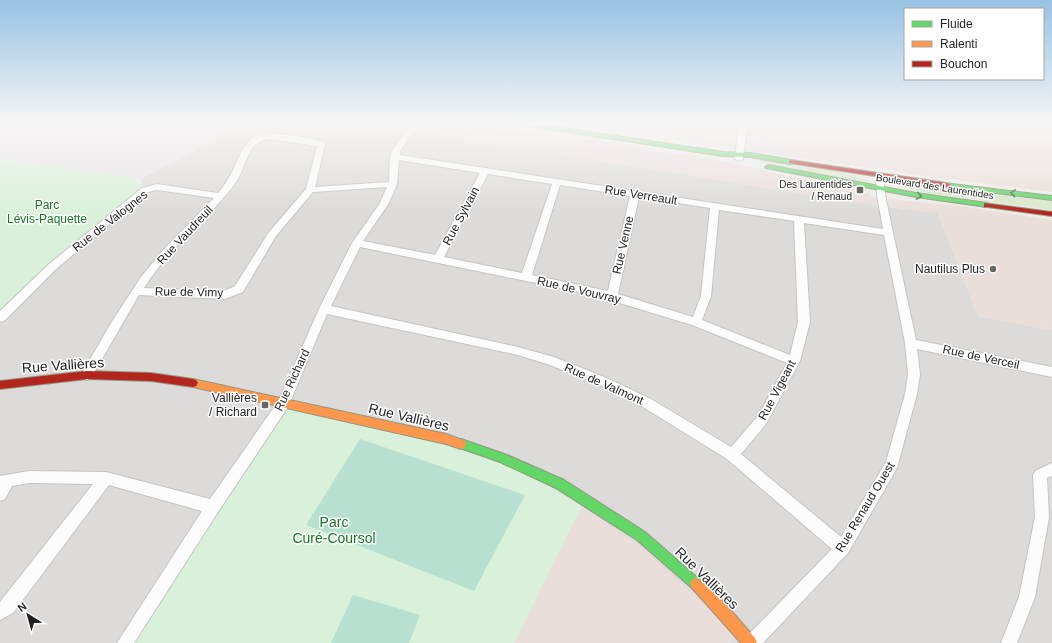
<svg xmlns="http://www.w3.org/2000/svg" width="1052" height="643" font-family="Arial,sans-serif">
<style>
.residential{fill:#dcdbd9}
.commercial{fill:#eadedb}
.industrial{fill:#eae2e6}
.grass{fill:#d8e8ca}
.park{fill:#d9f1da}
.pitch{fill:#b7e0d1}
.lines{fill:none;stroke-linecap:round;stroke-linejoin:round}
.street-casing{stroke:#c4c4c2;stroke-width:2}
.fast-casing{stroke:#939681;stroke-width:2}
.slow-casing{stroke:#939681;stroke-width:2}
.jam-casing{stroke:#939681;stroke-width:2}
.street{fill:#fcfcfc;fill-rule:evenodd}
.fast{fill:#63d668;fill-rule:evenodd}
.slow{fill:#ff974d;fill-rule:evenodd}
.jam{fill:#b3261e;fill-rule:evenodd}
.oneway{stroke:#417a44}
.poi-dot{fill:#676765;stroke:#fff;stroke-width:1.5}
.labels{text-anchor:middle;stroke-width:3;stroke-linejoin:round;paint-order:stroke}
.far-poi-label{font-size:10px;fill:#1f1f1f;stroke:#fff;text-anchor:end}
.far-street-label{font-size:10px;fill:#1f1f1f;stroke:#fff}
.street-label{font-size:12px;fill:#1f1f1f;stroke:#fff}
.park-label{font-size:12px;fill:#157623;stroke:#fff}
.poi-label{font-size:12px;fill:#1f1f1f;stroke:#fff;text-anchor:end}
.near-street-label{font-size:14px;fill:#1f1f1f;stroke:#fff}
.near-park-label{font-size:14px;fill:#157623;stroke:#fff}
</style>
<rect width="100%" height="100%" fill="#edece8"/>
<!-- residential -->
<polygon class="residential" points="227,123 362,123 873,205 938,213 978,316 1052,330 1052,643 0,643 0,312 145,190 141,179 216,139"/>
<!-- commercial -->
<g class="commercial">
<polygon points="362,123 448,123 464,129 485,127 629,145 649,151 689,154 870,194 872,197 959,206 1052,220 1052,330 978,316 938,213 873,205"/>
<polygon points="555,123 1052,123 1052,192 894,172 894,170 877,167 876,169"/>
<polygon points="582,506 638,544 737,634 730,643 514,643"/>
</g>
<!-- industrial -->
<polygon class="industrial" points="0,123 227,123 216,139 141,179 93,174 0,158"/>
<!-- grass -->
<g class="grass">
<polygon points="753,158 835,171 870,180 866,182 777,166 753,160"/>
<polygon points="895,182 1052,201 1052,210 921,192 892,184"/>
</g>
<!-- park -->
<g class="park">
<polygon points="0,158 141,179 145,190 0,312"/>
<polygon points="284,403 503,458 582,506 514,643 125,643"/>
</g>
<!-- pitch -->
<g class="pitch">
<polygon points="360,439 525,495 474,591 306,525"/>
<polygon points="353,595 420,615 409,643 331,643"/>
</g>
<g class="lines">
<!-- street casing -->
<g class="street-casing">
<g id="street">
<polygon points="114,123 148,126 152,123 163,123 149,130"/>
<path d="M412,123h8l-20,28v4l483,74 -6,-34 -1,-19 4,-3 3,1 2,21 31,145 136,27v10l-135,-28 3,25 -3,20 -20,74 -49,85 -85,90h-19l2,-6 86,-88 -105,-90 -84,-52 -49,-25 -47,-18 -29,-9 -191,-41 -39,93 -70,105 -84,131h-17l85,-132 -93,-26 -96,128 -13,7v-18l93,-118 -64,-1 -17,3 -7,13 -5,2v-25l29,-5 77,1 104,27 69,-99 40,-91 33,-66 28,-40 7,-16 -74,5 -37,44 -33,56 -18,7 -86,-4 -48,83 -4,2 -4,-2 -2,-3 30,-52 30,-46 24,-29 49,-50 -57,-8 -9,2 -93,78 -51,51 -4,1v-11l48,-46 94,-77 15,-4 61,9c12,-13 16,-27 24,-42 3,-6 7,-11 12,-14 16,-8 53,1 70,5l1,2 -10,43 74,-5 1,-25 2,-6zM271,139l46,7 -11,43 -37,43 -34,54 -11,5 -80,-3c13,-20 28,-38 45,-54 16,-17 34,-33 47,-52 12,-17 10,-42 35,-43zM399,160l81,13 -45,82 -72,-14 26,-38 8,-19zM488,174l64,10 -30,89 -78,-16zM560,185l70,11 -22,95 -76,-16zM639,197l71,11 -9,88 -8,21 -75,-23zM719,210l75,11 4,101 -8,33 -88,-35 9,-24zM804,223l80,12 21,108 3,31 -3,20 -19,68 -45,75 -100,-83 25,-30 34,-63 10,-39zM360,247l230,47 102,31 95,38 -29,53 -27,31 -80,-48 -49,-23 -48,-19 -36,-10 -187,-41z"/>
<polygon points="739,123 747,123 743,159 739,161 735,159"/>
<polygon points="1052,463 1052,476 1047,478 1049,517 1035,597 1017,643 1001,643 1019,597 1035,517 1033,475 1035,471"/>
</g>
</g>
<!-- fast casing -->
<g class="fast-casing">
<g id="fast">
<polygon points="510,123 529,123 723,152 751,153 791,160 794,162 791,164 751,157 723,156"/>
<polygon points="768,165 916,193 987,203 991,205 987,207 916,197 766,168 765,167"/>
<polygon points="944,183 1052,196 1052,200 947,187 944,187"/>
<polygon points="461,439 507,455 564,480 645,532 700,580 702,584 700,588 696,590 692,588 637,540 556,488 500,462 457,447 456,444 457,441"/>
</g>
</g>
<!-- slow casing -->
<g class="slow-casing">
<g id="slow">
<polygon points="193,379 446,434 465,441 466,444 465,447 461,449 446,444 193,387 190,386 188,383 190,380"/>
<path d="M696,578c15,6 46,46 59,60l2,5h-16l-40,-45 -9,-10 -2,-4 2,-4z"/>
</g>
</g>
<!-- jam casing -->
<g class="jam-casing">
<g id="jam">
<polygon points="791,160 947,183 951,185 947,187 789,163 789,161"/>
<polygon points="984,203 1052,212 1052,216 987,207 984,207"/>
<polygon points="87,371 151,373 193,379 196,380 198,383 196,386 193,387 151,381 87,379 0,389 0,381"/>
</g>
</g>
<!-- street -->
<use href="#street" class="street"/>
<!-- fast -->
<use href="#fast" class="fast"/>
<!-- slow -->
<use href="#slow" class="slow"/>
<!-- jam -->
<use href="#jam" class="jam"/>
</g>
<!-- one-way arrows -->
<defs><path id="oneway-chevron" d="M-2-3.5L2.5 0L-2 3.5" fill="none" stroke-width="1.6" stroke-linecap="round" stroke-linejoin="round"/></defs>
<g class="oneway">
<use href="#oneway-chevron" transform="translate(1013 193) rotate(-172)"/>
<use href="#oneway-chevron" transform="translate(919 196) rotate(9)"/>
</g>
<!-- sky -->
<linearGradient id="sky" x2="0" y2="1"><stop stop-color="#97c2e4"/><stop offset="0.58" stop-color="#f7f6f5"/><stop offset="1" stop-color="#f7f6f5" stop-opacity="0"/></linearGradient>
<rect width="1052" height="213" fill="url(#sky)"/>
<!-- markers -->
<g class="poi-dot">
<rect x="856" y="186" width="8" height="8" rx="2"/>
<circle cx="993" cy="269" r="4"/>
<rect x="261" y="401" width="8" height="8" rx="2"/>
</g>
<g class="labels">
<!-- far-poi labels -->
<g class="far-poi-label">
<text x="852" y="188">Des Laurentides<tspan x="852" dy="12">/ Renaud</tspan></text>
</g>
<!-- far-street labels -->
<g class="far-street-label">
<text transform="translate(935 186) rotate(9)" y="4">Boulevard des Laurentides</text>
</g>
<!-- street labels -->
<g class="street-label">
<text transform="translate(641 195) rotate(9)" y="4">Rue Verreault</text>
<text transform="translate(461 216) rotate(-62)" y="4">Rue Sylvain</text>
<text transform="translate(110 221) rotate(-38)" y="4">Rue de Valognes</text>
<text transform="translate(185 235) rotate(-47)" y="4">Rue Vaudreuil</text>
<text transform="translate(623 245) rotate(-77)" y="4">Rue Venne</text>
<text transform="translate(579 290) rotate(13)" y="4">Rue de Vouvray</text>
<text transform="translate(189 292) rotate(1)" y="4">Rue de Vimy</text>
<text transform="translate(981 357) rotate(12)" y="4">Rue de Verceil</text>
<text transform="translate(292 380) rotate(-65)" y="4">Rue Richard</text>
<text transform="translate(604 384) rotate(24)" y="4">Rue de Valmont</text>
<text transform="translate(777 390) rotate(-62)" y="4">Rue Vigeant</text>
<text transform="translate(865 507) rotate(-59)" y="4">Rue Renaud Ouest</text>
</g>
<!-- park labels -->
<g class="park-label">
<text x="47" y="209">Parc<tspan x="47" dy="14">Lévis-Paquette</tspan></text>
</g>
<!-- poi labels -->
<g class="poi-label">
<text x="985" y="273">Nautilus Plus</text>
<text x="257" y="402">Vallières<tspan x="257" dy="14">/ Richard</tspan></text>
</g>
<!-- near-street labels -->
<g class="near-street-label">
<text transform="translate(63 365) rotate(-4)" y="5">Rue Vallières</text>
<text transform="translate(409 417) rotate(13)" y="5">Rue Vallières</text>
<text transform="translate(707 578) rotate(44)" y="5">Rue Vallières</text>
</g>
<!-- near-park labels -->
<g class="near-park-label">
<text x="334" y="527">Parc<tspan x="334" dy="16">Curé-Coursol</tspan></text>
</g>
</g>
<!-- legend -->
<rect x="904" y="8" width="140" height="72" fill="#ffffff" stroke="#a5a5a5"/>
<rect x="912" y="21" width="20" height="6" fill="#63d668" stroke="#a5a5a5"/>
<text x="940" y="28" font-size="12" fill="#1f1f1f">Fluide</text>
<rect x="912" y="41" width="20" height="6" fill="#ff974d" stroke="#a5a5a5"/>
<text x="940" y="48" font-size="12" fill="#1f1f1f">Ralenti</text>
<rect x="912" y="61" width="20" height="6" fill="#b3261e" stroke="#a5a5a5"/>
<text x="940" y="68" font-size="12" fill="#1f1f1f">Bouchon</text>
<!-- north arrow -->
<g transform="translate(28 615) rotate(323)" stroke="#ffffff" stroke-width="3" paint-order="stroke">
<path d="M0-3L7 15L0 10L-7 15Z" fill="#1f1f1f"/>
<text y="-6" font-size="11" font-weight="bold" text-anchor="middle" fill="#1f1f1f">N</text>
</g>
</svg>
